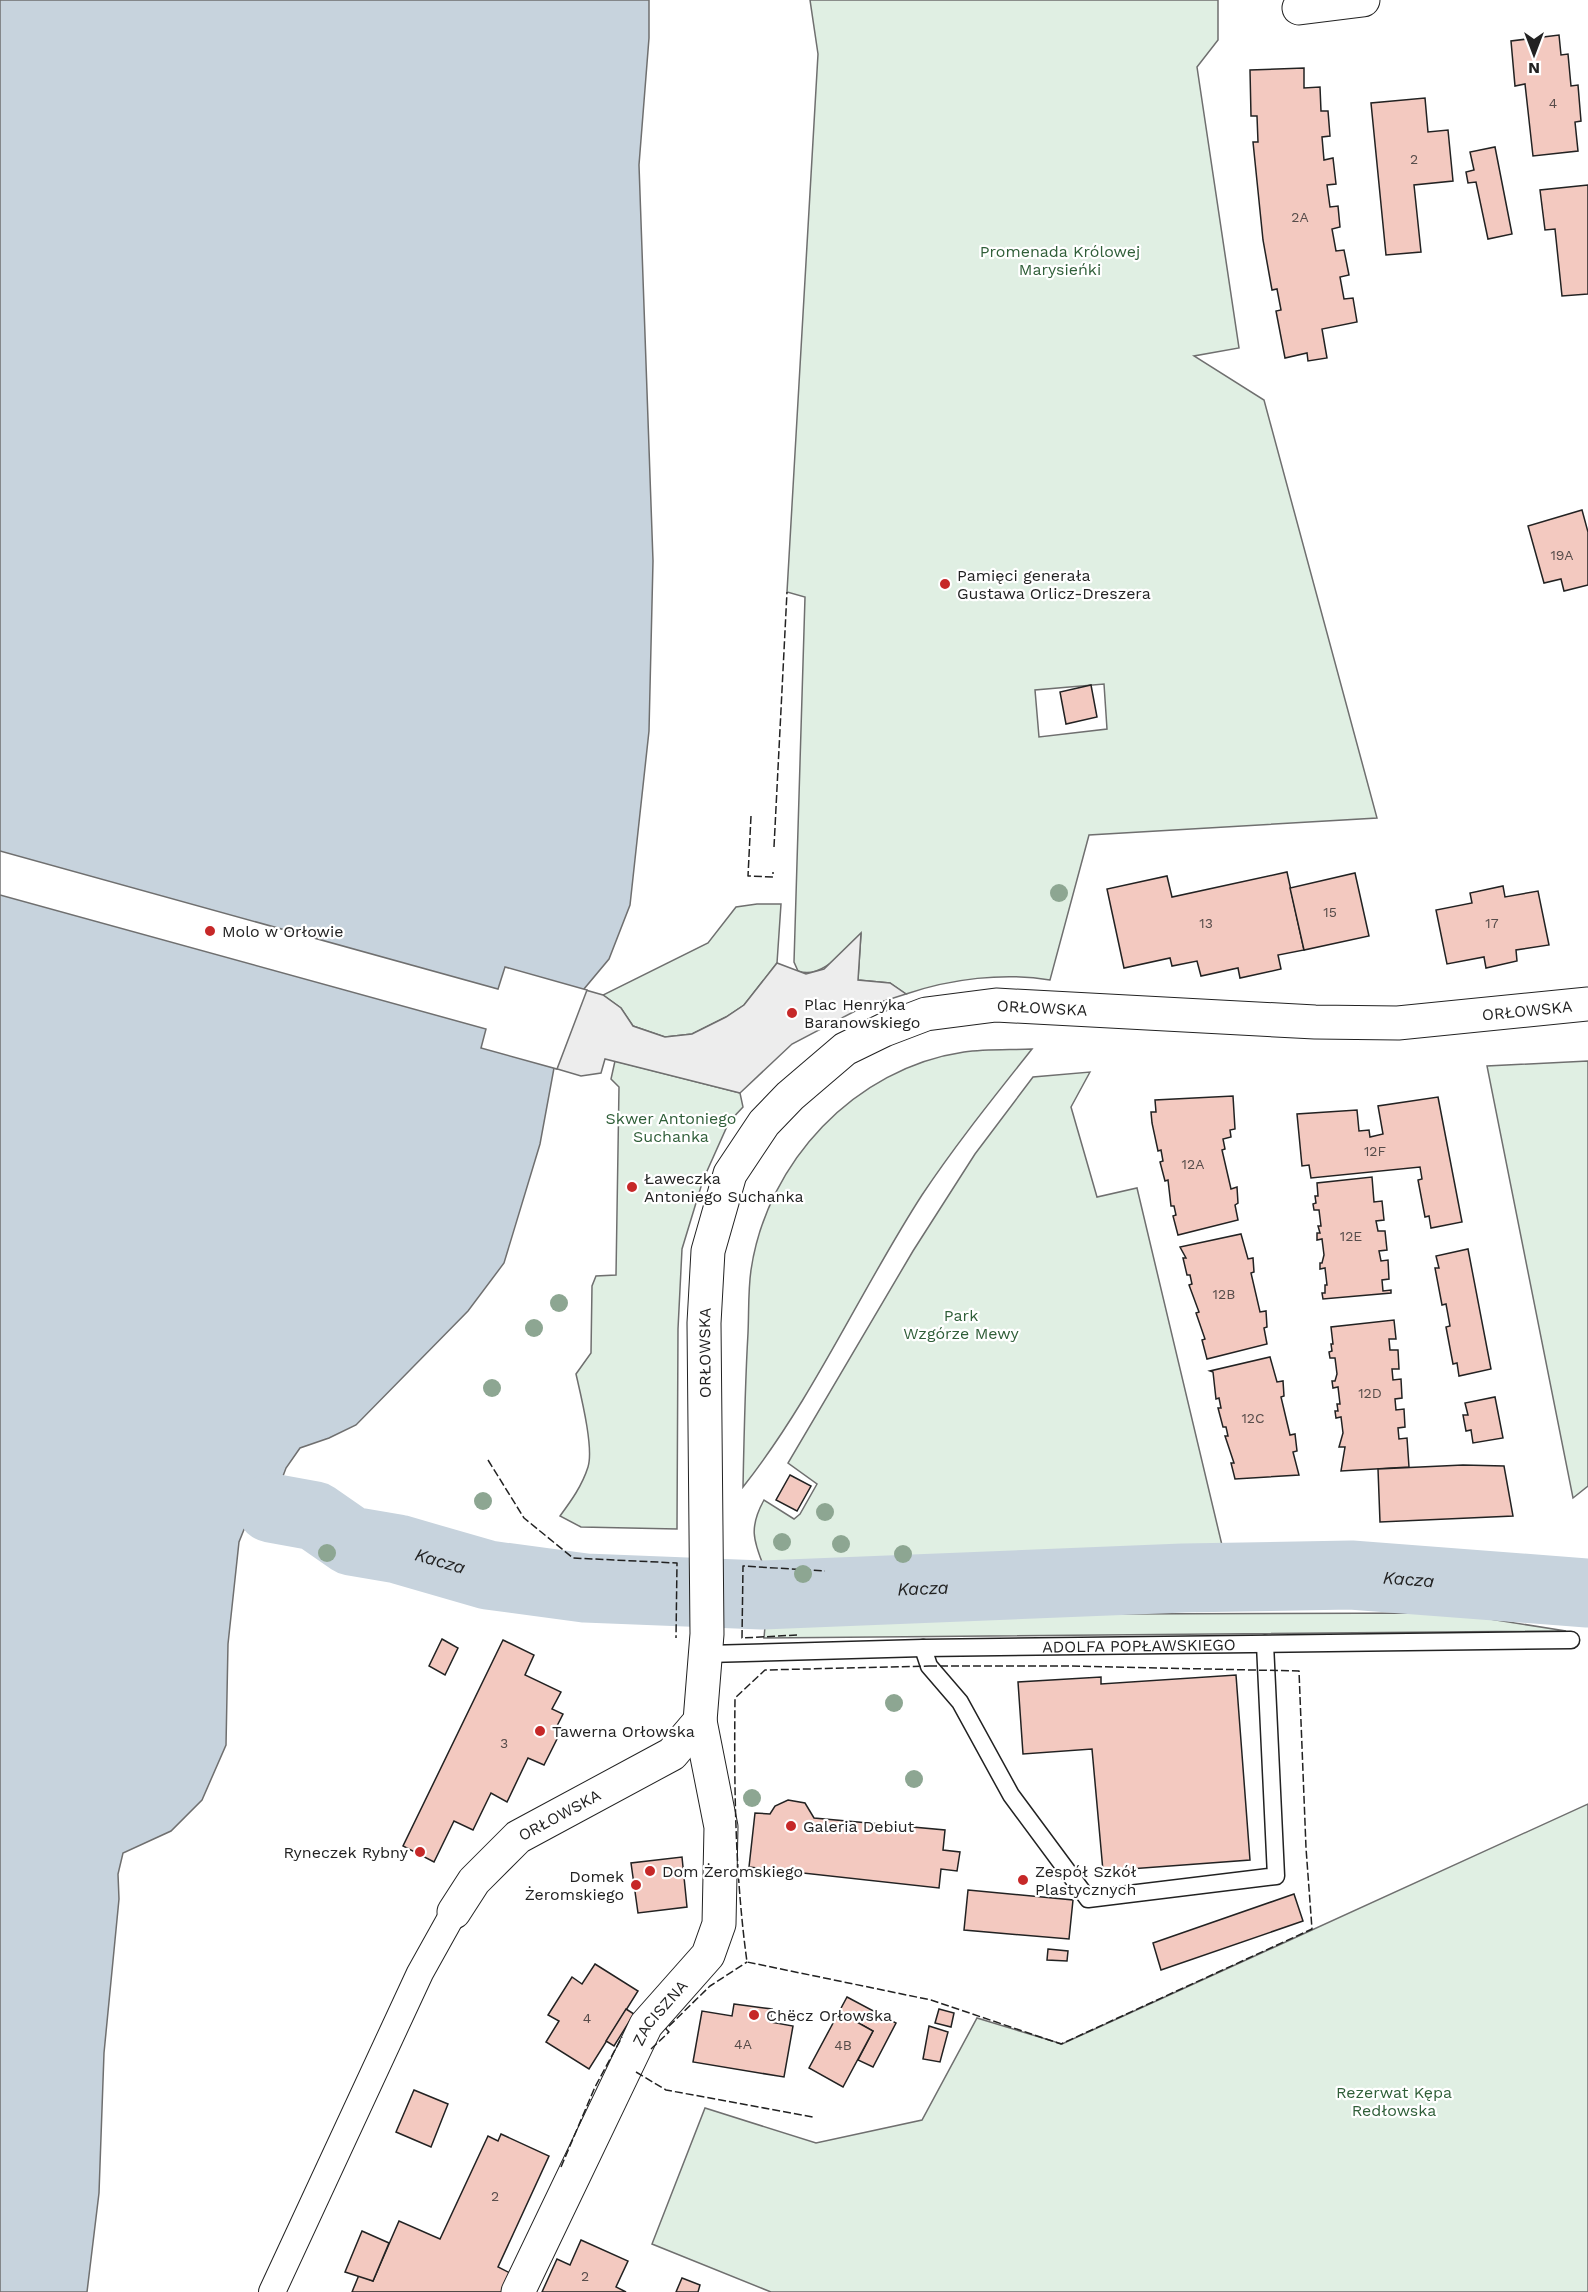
<svg xmlns="http://www.w3.org/2000/svg" width="1588" height="2292" font-family="'Work Sans',sans-serif">
<style>
.green{fill:#e0efe3;stroke:#6f6f6f;stroke-width:1.5;fill-rule:evenodd}
.parking{fill:#ededed;stroke:#6f6f6f;stroke-width:1.5}
.water{fill:#c7d3dd;stroke:#6f6f6f;stroke-width:1.5}
.pier{fill:#fff;stroke:#6f6f6f;stroke-width:1.5}
.lines{fill:none;stroke-linecap:round;stroke-linejoin:round}
.river{stroke:#c7d3dd;stroke-width:69}
.building{fill:#f3c9c0;stroke:#222;stroke-width:1.5}
.service-casing{stroke:#222;stroke-width:19}
.pedestrian-casing{stroke:#222;stroke-width:28}
.minor-casing{stroke:#222;stroke-width:35}
.service{stroke:#fff;stroke-width:16}
.pedestrian{stroke:#fff;stroke-width:26}
.minor{stroke:#fff;stroke-width:33}
.fence{stroke:#222;stroke-width:1.5;stroke-dasharray:8 3;stroke-linecap:butt}
.tree{fill:#8da692}
.poi-dot{fill:#c62828;stroke:#fff;stroke-width:2}
.labels{text-anchor:middle;stroke-width:4.5;stroke-linejoin:round;paint-order:stroke}
.number-label{font-size:14px;fill:#564c4a}
.park-label{font-size:16px;fill:#2f5e38;stroke:#fff}
.poi-label{font-size:16px;fill:#222;stroke:#fff;text-anchor:start}
.street-label{font-size:16px;fill:#222;stroke:#fff}
.water-label{font-size:18px;font-style:italic;fill:#222;stroke:#fff}
</style>
<rect width="100%" height="100%" fill="#fff"/>
<!-- green -->
<g class="green">
<path d="M810,0h408v40l-21,27 42,281 -45,8 70,44 113,418 -288,17 -39,145c-46,-8 -100,-1 -144,14l-16,-11 -32,-3 3,-46c-17,15 -38,46 -63,37l-4,-9 11,-365 -18,-5 31,-538zM1104,684l3,45 -68,8 -4,-47z"/>
<polygon points="757,904 781,904 777,963 744,1005 726,1017 692,1034 665,1037 633,1026 621,1008 603,995 708,943 736,907"/>
<path d="M1032,1049c-38,48 -76,95 -110,146 -62,96 -108,202 -179,292 1,-51 2,-102 5,-154 1,-21 0,-42 3,-63 16,-108 104,-202 213,-218 22,-3 46,-2 68,-3z"/>
<path d="M615,1061l125,32 3,14 -14,15 -26,58 -21,69 -4,80 -1,200 -96,-2 -21,-11c11,-15 22,-30 28,-49 6,-19 -7,-71 -12,-93l15,-21 1,-67 4,-10 20,-1 3,-188 -8,-8z"/>
<polygon points="1588,1061 1588,1486 1573,1498 1487,1066"/>
<path d="M1090,1072l-19,35 26,90 40,-9 89,374 -243,15 -219,-10c-11,-27 -15,-40 0,-67l30,19 6,-5 17,-30 -29,-21 125,-212 62,-97 58,-77z"/>
<polygon points="1452,1613 1566,1631 764,1638 766,1615"/>
<polygon points="1588,1804 1588,2292 771,2292 652,2244 705,2108 816,2143 922,2120 977,2018 1062,2044"/>
</g>
<!-- parking -->
<polygon class="parking" points="0,851 505,967 603,995 621,1008 633,1026 665,1037 692,1034 726,1017 744,1005 777,963 806,974 824,969 861,933 858,980 890,983 906,994 859,1009 792,1044 740,1093 605,1059 601,1073 581,1076 554,1068"/>
<!-- water -->
<polygon class="water" points="0,0 649,0 649,38 639,165 653,561 649,731 630,905 609,959 584,989 554,1068 540,1144 504,1263 468,1311 356,1425 329,1438 300,1448 286,1468 271,1508 259,1519 249,1517 239,1542 228,1644 226,1745 202,1800 171,1831 123,1853 118,1874 119,1899 104,2053 99,2193 87,2292 0,2292"/>
<!-- pier -->
<polygon class="pier" points="0,851 498,989 505,967 587,990 557,1069 481,1048 486,1029 0,895"/>
<g class="lines">
<!-- river -->
<path class="river" id="s1" d="M271,1508l44,8 36,25 47,8 90,26 97,13 177,7 421,-17 168,-3 237,18"/>
</g>
<!-- building -->
<g class="building">
<polygon points="1559,35 1561,55 1568,54 1571,86 1578,85 1581,121 1575,122 1578,151 1533,156 1525,84 1515,86 1511,41"/>
<polygon points="1304,68 1304,88 1320,87 1321,111 1328,111 1330,136 1322,137 1324,160 1333,158 1336,184 1327,185 1330,207 1338,206 1340,227 1332,229 1336,251 1344,250 1349,275 1340,277 1344,299 1353,298 1357,322 1322,329 1327,358 1308,361 1307,353 1285,358 1276,311 1281,310 1277,289 1272,290 1263,240 1253,142 1258,142 1257,116 1251,116 1250,70"/>
<polygon points="1425,98 1428,132 1448,130 1453,181 1414,185 1421,252 1386,255 1371,103"/>
<polygon points="1495,147 1512,234 1488,239 1476,182 1468,183 1466,172 1474,170 1470,152"/>
<polygon points="1588,185 1588,294 1562,296 1555,229 1545,230 1540,190"/>
<polygon points="1582,510 1588,532 1588,585 1564,591 1561,579 1544,583 1528,526"/>
<polygon points="1091,685 1097,717 1066,724 1060,692"/>
<polygon points="1287,872 1304,950 1278,955 1281,969 1240,978 1238,968 1201,976 1197,961 1172,966 1170,958 1124,968 1107,889 1167,876 1172,897"/>
<polygon points="1355,873 1369,936 1304,950 1290,888"/>
<polygon points="1503,886 1505,897 1538,891 1549,945 1516,950 1517,961 1486,968 1484,957 1447,964 1436,910 1472,903 1470,893"/>
<polygon points="1233,1096 1235,1129 1230,1130 1231,1137 1223,1139 1225,1149 1222,1150 1231,1189 1237,1187 1238,1203 1235,1205 1238,1220 1178,1235 1173,1216 1176,1215 1174,1206 1171,1206 1168,1180 1165,1181 1160,1162 1163,1161 1161,1150 1158,1151 1152,1123 1151,1112 1156,1112 1155,1100"/>
<polygon points="1438,1097 1462,1222 1431,1228 1429,1216 1425,1217 1418,1180 1422,1179 1420,1167 1311,1178 1309,1165 1302,1166 1297,1114 1357,1110 1359,1131 1369,1130 1370,1137 1383,1134 1378,1106"/>
<polygon points="1372,1177 1374,1202 1382,1201 1384,1220 1376,1221 1378,1231 1385,1231 1387,1250 1379,1251 1381,1261 1388,1260 1389,1279 1382,1280 1383,1291 1391,1290 1391,1293 1323,1299 1322,1293 1325,1293 1325,1285 1327,1285 1325,1268 1320,1269 1320,1263 1322,1263 1324,1255 1322,1239 1317,1240 1317,1233 1320,1233 1318,1226 1321,1226 1319,1210 1314,1210 1313,1204 1316,1203 1315,1196 1318,1196 1317,1183"/>
<polygon points="1241,1234 1248,1259 1253,1258 1254,1272 1251,1273 1260,1312 1266,1311 1267,1327 1264,1328 1267,1344 1207,1359 1202,1340 1205,1339 1196,1313 1199,1312 1189,1285 1192,1284 1190,1275 1187,1275 1183,1258 1186,1258 1180,1247"/>
<polygon points="1468,1249 1491,1369 1459,1376 1457,1363 1453,1364 1446,1327 1450,1326 1446,1304 1442,1305 1435,1268 1439,1268 1436,1256"/>
<polygon points="1394,1320 1396,1339 1389,1339 1390,1350 1398,1350 1399,1369 1392,1369 1393,1380 1401,1379 1402,1398 1395,1399 1396,1410 1404,1409 1405,1427 1398,1428 1399,1439 1407,1438 1409,1467 1341,1471 1345,1447 1339,1447 1343,1433 1341,1417 1336,1418 1335,1411 1338,1411 1337,1404 1340,1404 1338,1387 1333,1388 1332,1381 1335,1381 1337,1374 1335,1358 1330,1358 1329,1352 1332,1351 1331,1344 1333,1344 1331,1327"/>
<polygon points="1270,1357 1277,1382 1283,1381 1284,1396 1281,1397 1290,1435 1295,1434 1297,1451 1293,1452 1299,1475 1235,1479 1231,1463 1234,1463 1225,1436 1228,1436 1226,1427 1223,1427 1218,1408 1221,1408 1219,1398 1216,1399 1213,1372 1210,1371"/>
<polygon points="1495,1397 1503,1438 1473,1443 1471,1430 1466,1431 1463,1415 1468,1415 1465,1403"/>
<polygon points="1463,1465 1504,1466 1513,1516 1380,1522 1378,1469"/>
<polygon points="790,1475 811,1486 797,1511 776,1500"/>
<polygon points="442,1639 458,1648 445,1675 429,1666"/>
<polygon points="503,1640 534,1655 525,1675 561,1692 552,1709 563,1714 557,1726 562,1729 544,1765 528,1758 507,1802 491,1793 473,1830 454,1821 434,1862 403,1846"/>
<polygon points="1236,1675 1250,1860 1103,1871 1092,1749 1023,1754 1018,1682 1101,1677 1101,1684"/>
<polygon points="788,1800 805,1803 814,1818 945,1830 943,1850 960,1852 957,1871 941,1869 939,1888 749,1867 755,1813 770,1814 775,1806"/>
<polygon points="682,1857 687,1907 638,1913 631,1863"/>
<polygon points="968,1890 1073,1900 1069,1939 964,1930"/>
<polygon points="1294,1894 1303,1921 1161,1970 1153,1943"/>
<polygon points="1048,1949 1068,1951 1067,1961 1047,1960"/>
<polygon points="595,1964 638,1991 589,2069 546,2042 559,2021 548,2015 572,1977 582,1984"/>
<polygon points="847,1997 896,2023 873,2067 858,2060 873,2031 839,2012"/>
<polygon points="734,2004 772,2009 770,2022 793,2026 784,2077 693,2062 702,2011 732,2016"/>
<polygon points="626,2009 634,2014 614,2046 606,2041"/>
<polygon points="939,2009 954,2013 951,2027 935,2023"/>
<polygon points="839,2012 873,2031 843,2087 809,2068"/>
<polygon points="929,2026 948,2032 940,2062 923,2059"/>
<polygon points="414,2090 448,2104 431,2147 396,2132"/>
<polygon points="501,2134 549,2156 498,2267 512,2274 503,2292 352,2292 359,2275 373,2281 399,2221 440,2239 488,2136 498,2141"/>
<polygon points="362,2231 389,2243 373,2281 345,2272"/>
<polygon points="581,2240 628,2261 616,2287 626,2292 542,2292 557,2259 570,2265"/>
<polygon points="682,2278 700,2285 698,2292 676,2292"/>
</g>
<g class="lines">
<!-- service casing -->
<g class="service-casing">
<g id="service">
<polyline points="923,1648 929,1666 960,1702 1011,1795 1088,1899 1276,1876 1265,1644"/>
<path id="s2" d="M707,1654l216,-6 648,-8"/>
</g>
</g>
<!-- pedestrian casing -->
<g class="pedestrian-casing">
<polyline id="pedestrian" points="272,2292 420,1973 454,1912"/>
</g>
<!-- minor casing -->
<g class="minor-casing">
<g id="minor">
<polyline points="1299,8 1363,0"/>
<path id="s3" d="M454,1912l20,-31 44,-44 154,-83 28,-33 7,-87 -3,-311 4,-72 22,-77 34,-51 26,-27 55,-47 39,-19 42,-16 70,-9 319,17 83,1 190,-19"/>
<path id="s4" d="M518,2292l128,-267 62,-70 11,-31 2,-97 -21,-106"/>
</g>
</g>
<!-- service -->
<use href="#service" class="service"/>
<!-- pedestrian -->
<use href="#pedestrian" class="pedestrian"/>
<!-- minor -->
<use href="#minor" class="minor"/>
<!-- fence -->
<g class="fence">
<polyline points="751,816 748,876 773,877 773,872"/>
<polyline points="774,847 787,592"/>
<polyline points="488,1460 524,1518 573,1558 677,1563 676,1638"/>
<polyline points="797,1635 742,1638 743,1566 825,1571"/>
<path d="M929,1666h140l230,5 7,177 6,81 -251,115 -130,-44 -184,-38c-12,-88 -13,-175 -12,-264l30,-28z"/>
<polyline points="651,2049 669,2032 666,2029 710,1986 747,1962"/>
<polyline points="636,2072 666,2090 813,2117"/>
<polyline points="561,2167 595,2087 622,2037"/>
</g>
</g>
<!-- trees -->
<g class="tree">
<circle cx="1059" cy="893" r="9"/>
<circle cx="559" cy="1303" r="9"/>
<circle cx="534" cy="1328" r="9"/>
<circle cx="492" cy="1388" r="9"/>
<circle cx="483" cy="1501" r="9"/>
<circle cx="825" cy="1512" r="9"/>
<circle cx="782" cy="1542" r="9"/>
<circle cx="841" cy="1544" r="9"/>
<circle cx="327" cy="1553" r="9"/>
<circle cx="903" cy="1554" r="9"/>
<circle cx="803" cy="1574" r="9"/>
<circle cx="894" cy="1703" r="9"/>
<circle cx="914" cy="1779" r="9"/>
<circle cx="752" cy="1798" r="9"/>
</g>
<!-- markers -->
<g class="poi-dot">
<circle cx="945" cy="584" r="6"/>
<circle cx="210" cy="931" r="6"/>
<circle cx="792" cy="1013" r="6"/>
<circle cx="632" cy="1187" r="6"/>
<circle cx="540" cy="1731" r="6"/>
<circle cx="791" cy="1826" r="6"/>
<circle cx="420" cy="1852" r="6"/>
<circle cx="650" cy="1871" r="6"/>
<circle cx="1023" cy="1880" r="6"/>
<circle cx="636" cy="1885" r="6"/>
<circle cx="754" cy="2015" r="6"/>
</g>
<g class="labels">
<!-- number labels -->
<g class="number-label">
<text x="1553" y="108">4</text>
<text x="1414" y="164">2</text>
<text x="1300" y="222">2A</text>
<text x="1562" y="560">19A</text>
<text x="1330" y="917">15</text>
<text x="1206" y="928">13</text>
<text x="1492" y="928">17</text>
<text x="1375" y="1156">12F</text>
<text x="1193" y="1169">12A</text>
<text x="1351" y="1241">12E</text>
<text x="1224" y="1299">12B</text>
<text x="1370" y="1398">12D</text>
<text x="1253" y="1423">12C</text>
<text x="504" y="1748">3</text>
<text x="587" y="2023">4</text>
<text x="743" y="2049">4A</text>
<text x="843" y="2050">4B</text>
<text x="495" y="2201">2</text>
<text x="585" y="2281">2</text>
</g>
<!-- park labels -->
<g class="park-label">
<text x="1060" y="257">Promenada Królowej<tspan x="1060" dy="18">Marysieńki</tspan></text>
<text x="671" y="1124">Skwer Antoniego<tspan x="671" dy="18">Suchanka</tspan></text>
<text x="961" y="1321">Park<tspan x="961" dy="18">Wzgórze Mewy</tspan></text>
<text x="1394" y="2098">Rezerwat Kępa<tspan x="1394" dy="18">Redłowska</tspan></text>
</g>
<!-- poi labels -->
<g class="poi-label">
<text x="957" y="581">Pamięci generała<tspan x="957" dy="18">Gustawa Orlicz-Dreszera</tspan></text>
<text x="222" y="937">Molo w Orłowie</text>
<text x="804" y="1010">Plac Henryka<tspan x="804" dy="18">Baranowskiego</tspan></text>
<text x="644" y="1184">Ławeczka<tspan x="644" dy="18">Antoniego Suchanka</tspan></text>
<text x="552" y="1737">Tawerna Orłowska</text>
<text x="803" y="1832">Galeria Debiut</text>
<text x="408" y="1858" text-anchor="end">Ryneczek Rybny</text>
<text x="662" y="1877">Dom Żeromskiego</text>
<text x="1035" y="1877">Zespół Szkół<tspan x="1035" dy="18">Plastycznych</tspan></text>
<text x="624" y="1882" text-anchor="end">Domek<tspan x="624" dy="18">Żeromskiego</tspan></text>
<text x="766" y="2021">Chëcz Orłowska</text>
</g>
<!-- street labels -->
<g class="street-label">
<text dy="6" stroke="none"><textPath href="#s3" startOffset="1244">ORŁOWSKA</textPath></text>
<text dy="6" stroke="none"><textPath href="#s3" startOffset="1730">ORŁOWSKA</textPath></text>
<text dy="6" stroke="none"><textPath href="#s3" startOffset="686">ORŁOWSKA</textPath></text>
<text dy="6" stroke="none"><textPath href="#s2" startOffset="432">ADOLFA POPŁAWSKIEGO</textPath></text>
<text dy="6" stroke="none"><textPath href="#s3" startOffset="146">ORŁOWSKA</textPath></text>
<text dy="6" stroke="none"><textPath href="#s4" startOffset="314">ZACISZNA</textPath></text>
</g>
<!-- water labels -->
<g class="water-label">
<text dy="6" stroke="none"><textPath href="#s1" startOffset="180">Kacza</textPath></text>
<text dy="6" stroke="none"><textPath href="#s1" startOffset="1152">Kacza</textPath></text>
<text dy="6" stroke="none"><textPath href="#s1" startOffset="666">Kacza</textPath></text>
</g>
</g>
<!-- north arrow -->
<g transform="translate(1534 54) rotate(180)" stroke="#ffffff" stroke-width="4.5" paint-order="stroke">
<path d="M0-4.5L10 22L0 15L-10 22Z" fill="#222222"/>
<text y="-9" font-size="16" font-weight="bold" text-anchor="middle" fill="#222222">N</text>
</g>
</svg>
